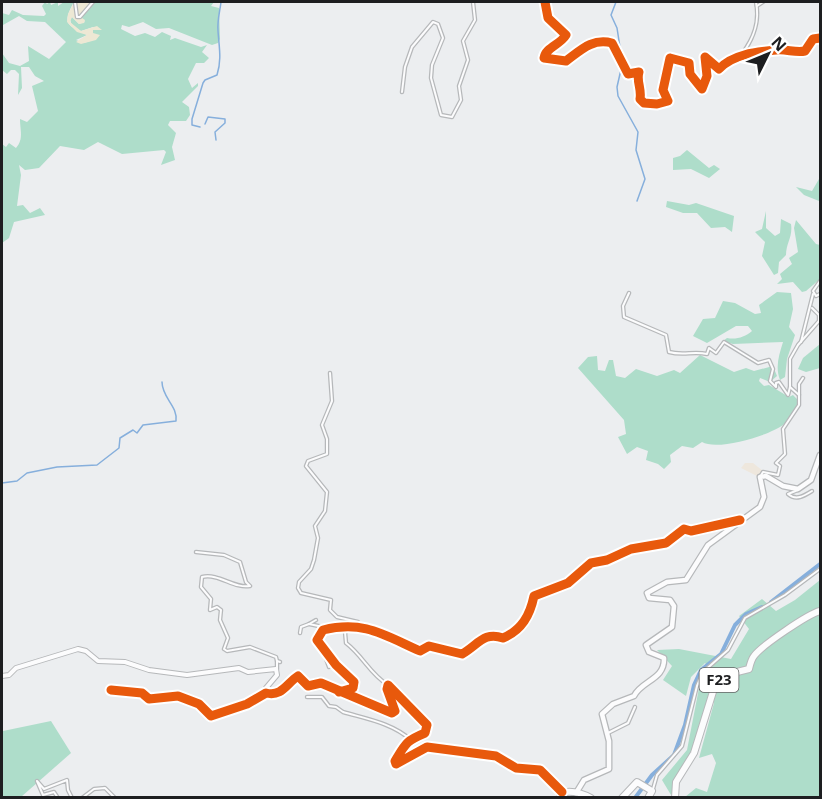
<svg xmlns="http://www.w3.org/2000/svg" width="822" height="799" font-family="'Noto Sans',sans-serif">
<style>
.education{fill:#eee7dd}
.green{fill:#aeddca}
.sand{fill:#ede8d4}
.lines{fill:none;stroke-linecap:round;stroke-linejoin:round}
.stream{stroke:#86afdc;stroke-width:1.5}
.river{stroke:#86afdc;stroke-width:4}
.minor-casing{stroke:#b6b8ba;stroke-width:4.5}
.tertiary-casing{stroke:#b6b8ba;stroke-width:6}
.secondary-casing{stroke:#b6b8ba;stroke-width:7}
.primary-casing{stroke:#b6b8ba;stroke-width:8}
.minor{stroke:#fcfcfd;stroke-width:2}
.tertiary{stroke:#fcfcfd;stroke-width:4}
.secondary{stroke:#fcfcfd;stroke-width:4.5}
.primary{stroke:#fcfcfd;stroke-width:6}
.cycleway-casing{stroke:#fff;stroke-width:13}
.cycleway{stroke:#e8590c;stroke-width:9}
.labels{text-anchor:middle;stroke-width:6;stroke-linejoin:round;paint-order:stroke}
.shield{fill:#fff;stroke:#616263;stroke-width:1.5}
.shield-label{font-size:15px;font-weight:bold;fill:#1d1e20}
</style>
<rect width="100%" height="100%" fill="#eceef0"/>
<!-- education -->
<polygon class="education" points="745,463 753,463 763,471 759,477 741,468"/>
<!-- green -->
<g class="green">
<path d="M45,2l2,2 3,-2 1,3 7,-3v4l6,-4h10c-13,23 -6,23 13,33l-11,5 8,3 9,-3v-11h7l-7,-2 -12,4 -9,-5 -2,-7 2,-2 7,7 6,-2 -7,-6 14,-14h122l-3,4 8,2 1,31 -2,4 -6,2 -43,-17 -13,1 -13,-7 -14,5 -7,-2 -1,4 14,7 10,-3 10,4 7,-5 9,4 -1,4 5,-2 26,9 6,-2 -5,7 7,6 -5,5h-8l-8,16 4,9 6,-5v3l-16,16 7,5 1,8 -4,6h-16l-2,4 8,8 -4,14 3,13 -14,5 5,-13 -2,-2 -42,4 -24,-12 -14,8 -24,-4 -21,22 -14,2 -6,-5 2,10 -4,31 6,-1 7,8 10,-5 5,7 -31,7 -5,16 -7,5v-99l4,3 3,-4 7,5c8,-9 4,-17 4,-29l7,3 11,-11 -6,-25 12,-5 -9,-5 -6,-9h-8l1,21 -4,7 1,-21 -4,-4h-4l-4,4 -5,-4v-17l7,10 11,3 9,-5 -1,-15 21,13 17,-17 -21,-20 -18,-1 -8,-5 -16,9 -1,12v-24l7,2 3,-5 11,5 21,1 2,-2 -4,-8z"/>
<polygon points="687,150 709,168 714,165 720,169 709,178 691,169 673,170 673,158 680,156"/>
<polygon points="819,179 820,179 820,207 819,201 804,195 796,187 812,191"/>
<polygon points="667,201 689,205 696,203 734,216 732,232 725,227 711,228 697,213 683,213 666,207"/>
<path d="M766,211v17l9,8 5,-3 1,-14 10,5c2,13 -5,19 -5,31l-7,7 -1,11 -4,2 -12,-19 3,-14 -10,-10 7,-3z"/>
<polygon points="796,220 816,244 820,245 820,279 806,291 802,292 793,282 777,284 782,279 780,274 792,264 789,258 798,252 794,228"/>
<path d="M777,292l14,1 2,16 -4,18 6,8 -8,24 -2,18 -5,3c-5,-13 -1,-25 3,-38l-50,2 -10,-3 4,-3c9,2 18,-1 25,-7l-4,-5h-12l-29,17 -14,-7 10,-17 12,-1 8,-17 12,2 20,11 6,-1 -2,-8z"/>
<polygon points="820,344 820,368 806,372 798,369 803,358"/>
<path d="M700,355l34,17 12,-4 8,3 19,-5 4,10 -7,6 -10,-4 -1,3 5,5 5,-1 20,12 4,-2 7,7c-5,7 -10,17 -17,23 -15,11 -66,26 -81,17l-9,6 -11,-2 -12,9 1,7 -7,7 -6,-5 -12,-4 2,-9 -11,-4 -10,7 -9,-17 8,-3 -2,-14 -46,-52 10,-11 9,-1 1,14 7,1 4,-11h4l3,16 9,2 11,-9 21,7 17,-6 6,3z"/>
<polygon points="820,580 820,797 685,797 696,788 707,792 716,763 712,754 699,758 714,703 714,699 711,698 698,742 671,795 662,780 687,750 699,688 714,673 705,663 691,677 686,696 663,680 672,666 657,650 679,649 731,659 749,629 739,616 762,599 776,611 795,600"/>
<polygon points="51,721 71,753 21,797 2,797 3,731"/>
</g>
<!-- sand -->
<polygon class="sand" points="74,2 92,2 79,16 85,20 84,23 79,24 72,17 70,22 81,31 97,26 102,30 93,30 93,33 100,35 96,40 81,44 76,42 87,35 77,32 67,22 68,14"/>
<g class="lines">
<!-- stream -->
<g class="stream">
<polyline points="616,2 611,15 617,28 622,60"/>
<polyline points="622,65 617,87 618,96 638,132 636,150 645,179 637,201"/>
<polyline points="205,124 208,117 225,119 225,123 215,132 216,140"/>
<path d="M200,127l-8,-2v-6l11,-36 2,-3 12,-5c5,-16 2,-28 1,-44 -1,-10 2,-20 3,-29"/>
<path d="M2,483l15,-2 10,-8 30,-6 40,-2 22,-17 1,-10 13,-8 4,3 6,-8 33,-4c2,-15 -14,-23 -14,-39"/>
</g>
<!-- river -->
<g class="river">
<polyline points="771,602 820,564"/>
<polyline points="635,798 652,775 674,755 685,725 694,685 701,670 721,654 735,625 746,614 762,607"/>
</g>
<!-- minor casing -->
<g class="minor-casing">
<g id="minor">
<polyline points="75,2 77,17 80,17 93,2"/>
<polyline points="757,6 763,2"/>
<path d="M742,54c12,-16 18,-32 14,-52"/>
<polyline points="402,92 405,67 412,47 433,22 438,24 443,38 432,65 431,78 441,115 452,117 461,100 459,86 468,60 463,41 475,20 473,2"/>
<polyline points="820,281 813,291 816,296 820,294"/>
<path d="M629,293l-6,13 1,11 42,18 3,17c14,4 24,-1 38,2l2,-6 7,5 8,-11 34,21 11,-3 4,9 -3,12 6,6v-4l3,-1 9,13 2,-8"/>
<polyline points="801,342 813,294"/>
<polyline points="330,373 332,401 322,425 327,439 327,454 308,461 306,466 327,492 325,511 315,526 318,538 314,560 311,569 299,582 298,588 301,593 331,600 330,610 337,617 358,622 360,626"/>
<polyline points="799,395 790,387 790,359 798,345 819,321 819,315 812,308"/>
<polyline points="760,477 763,472 778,475 780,466 776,463 785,454 783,429 799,405 799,384 803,378"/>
<path d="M798,490l-10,4c8,7 16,2 24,-3"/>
<path d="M196,552l28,3 16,7 6,20 4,4c-16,3 -31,-13 -48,-9l-1,10 10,12 -1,11 7,-3 4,3 -1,10 8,18 -4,11 3,2 23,-4 26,10 1,4"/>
<polyline points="316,620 309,624 328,628"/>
<path d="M360,626l-15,6 1,11c17,13 24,31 42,42"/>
<polyline points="300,633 301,627 309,624"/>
<polyline points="322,648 329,667"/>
<polyline points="277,669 277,661 280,662"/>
<polyline points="111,690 142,693 149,699 178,696 199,704 211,716 247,704 266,693"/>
<path d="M345,691l8,-3 1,-6 -18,-17 -19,-25 6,-10c41,-10 61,5 97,21l9,-5 33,8c16,-9 22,-23 41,-16 19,-8 27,-23 31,-42l34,-13 23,-20 16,-3 24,-11 35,-6 18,-14 7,2 49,-11"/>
<path d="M307,697h15l7,9 7,1 7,5c24,7 49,11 68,28"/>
<polyline points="608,733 628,723 635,707"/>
<polyline points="653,789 657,775 682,746 697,686 703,672 728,650 745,618 785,595 820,569"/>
<polyline points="58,798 54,792 43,795 37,781 44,789 67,780 68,790 72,798"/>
<polyline points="82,798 94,789 105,788 115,798"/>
</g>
</g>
<!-- tertiary casing -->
<g class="tertiary-casing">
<g id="tertiary">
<path d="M545,2l3,16 18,17c-6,10 -20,12 -22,23l22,3c15,-11 26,-23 46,-18l16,31 11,-2c-3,9 3,17 1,27l4,4 13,1 11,-3 -5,-11 7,-32 19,5 1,11 12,15 5,-13 -2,-19 14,12c14,-15 37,-17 58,-19 9,-1 19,3 28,1l8,-12 7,-1"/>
<path d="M2,676l7,-1 7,-7 62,-19 8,2 12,10 27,1 24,8 38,5 52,-7 9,4 28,-3 1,6 -11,13 1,6 20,-5 11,-13 10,10 13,-3 71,30 3,-2 -8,-22 1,-4 39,40 -2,8c-19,8 -19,10 -30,28l1,3 31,-17 69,9 20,12 24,2 22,22"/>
</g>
</g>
<!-- secondary casing -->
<g class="secondary-casing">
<path id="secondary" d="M576,793l8,-13 25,-11v-28l-7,-27 11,-10 21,-8c8,-16 31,-16 30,-38l-15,-6 -3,-7 26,-18 2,-21 -4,-6 -21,-2 -2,-5 20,-11 19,-2 22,-35 52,-38 4,-10 -4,-20 6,-1 17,10 15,3 13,-9 9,-25"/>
</g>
<!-- primary casing -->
<g class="primary-casing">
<g id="primary">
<path d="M560,798v-5c10,-3 22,0 31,5"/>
<polyline points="622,798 637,782 652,791 648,798"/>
<path d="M675,798l1,-16 18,-29 22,-71 13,-8 20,-5c1,-4 2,-9 5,-13 7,-10 54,-42 66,-45"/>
</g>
</g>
<!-- minor -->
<use href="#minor" class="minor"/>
<!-- tertiary -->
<use href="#tertiary" class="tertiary"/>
<!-- secondary -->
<use href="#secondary" class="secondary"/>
<!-- primary -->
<use href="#primary" class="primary"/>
<!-- cycleway casing -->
<g class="cycleway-casing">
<g id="cycleway">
<path d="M545,2l3,16 18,17c-6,10 -20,12 -22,23l22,3c15,-11 26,-23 46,-18l16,31 11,-2c-3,9 3,17 1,27l4,4 13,1 11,-3 -5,-11 7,-32 19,5 1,11 12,15 5,-13 -2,-19 14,12c14,-15 37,-17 58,-19 9,-1 19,3 28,1l8,-12 7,-1"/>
<path d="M111,690l31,3 7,6 29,-3 21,8 12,12 36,-12 19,-11c16,4 21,-10 32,-17l10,10 13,-3 71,30 3,-2 -8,-22 1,-4 39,40 -2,8c-19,8 -19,10 -30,28l1,3 31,-17 69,9 20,12 24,2 22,22"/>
<path d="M339,692l14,-4 1,-6 -18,-17 -19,-25 6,-10c41,-10 61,5 97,21l9,-5 33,8c16,-9 22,-23 41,-16 19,-8 27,-23 31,-42l34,-13 23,-20 16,-3 24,-11 35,-6 18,-14 7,2 49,-11"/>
</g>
</g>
<!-- cycleway -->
<use href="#cycleway" class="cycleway"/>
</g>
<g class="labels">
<!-- shield labels -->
<rect class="shield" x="699.5" y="668" width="39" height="24" rx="4.5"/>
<g class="shield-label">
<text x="719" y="685">F23</text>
</g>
</g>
<!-- border -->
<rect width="822" height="799" fill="none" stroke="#1d1e20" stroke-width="6"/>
<!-- north arrow -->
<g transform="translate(768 54) rotate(47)" stroke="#ffffff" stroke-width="4.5" paint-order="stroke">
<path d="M0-4.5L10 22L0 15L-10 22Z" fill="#1d1e20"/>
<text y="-9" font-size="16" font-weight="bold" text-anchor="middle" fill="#1d1e20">N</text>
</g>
</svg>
